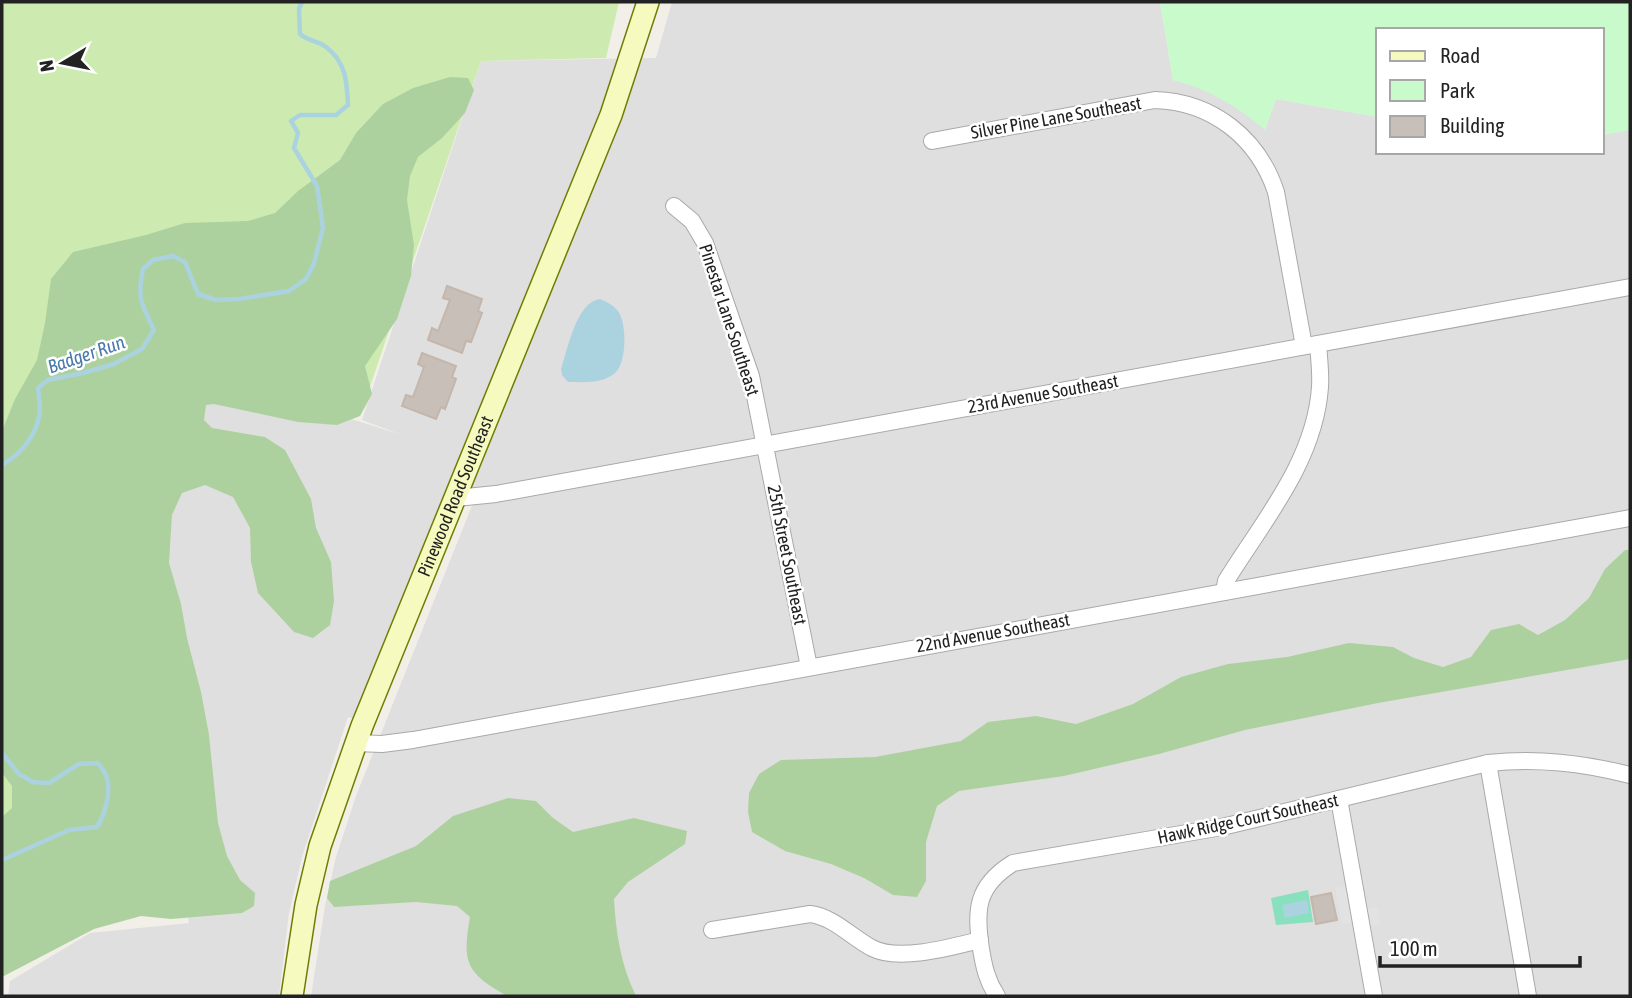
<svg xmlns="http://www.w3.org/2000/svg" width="1632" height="998" font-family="'Asap Condensed',sans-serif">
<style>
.residential{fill:#e0dfdf}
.grass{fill:#cdebb0}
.forest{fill:#add19e}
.park{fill:#c8facc}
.pitch{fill:#88e0be}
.parking{fill:#e2e2e2}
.water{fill:#aad3df}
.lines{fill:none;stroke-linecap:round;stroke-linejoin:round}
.stream{stroke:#aad3df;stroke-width:4.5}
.building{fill:#c7bfb8;stroke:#c4b6ab;stroke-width:2}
.street-casing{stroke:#a9a9a9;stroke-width:18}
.secondary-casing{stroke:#707d05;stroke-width:24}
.street{stroke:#fff;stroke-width:16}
.secondary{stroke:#f7fabf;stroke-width:21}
.labels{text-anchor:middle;stroke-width:5;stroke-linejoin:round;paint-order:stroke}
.street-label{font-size:18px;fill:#222;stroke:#fff}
.water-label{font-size:19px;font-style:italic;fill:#4a7aab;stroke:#fff}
</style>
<rect width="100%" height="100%" fill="#f2efe9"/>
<!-- residential -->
<polygon class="residential" points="672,2 1160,2 1173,80 1196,86 1222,98 1244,112 1265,129 1276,99 1378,117 1378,152 1602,152 1602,135 1630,130 1630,996 311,996 325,906 336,857 356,796 475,498 456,498 355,719 348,717 302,857 289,913 279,996 8,996 10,981 90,933 189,923 107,402 145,354 402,435 362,420 481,61 656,58"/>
<!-- grass -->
<polygon class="grass" points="2,2 619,2 606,58 481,61 360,416 145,354 2,936"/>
<!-- forest -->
<g class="forest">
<polygon points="450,77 468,78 474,90 465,113 442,138 418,157 410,176 407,200 414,245 411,276 397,319 365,366 372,394 360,416 337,425 298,422 214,404 206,405 204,420 212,428 265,437 285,450 311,499 316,528 331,562 334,601 330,625 313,638 294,632 258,593 251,562 250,528 233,497 205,485 182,493 172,515 169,563 181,604 187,638 201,692 209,735 218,823 227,856 240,880 255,893 254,906 242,913 171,919 141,916 94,929 2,977 2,817 12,808 12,786 2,773 2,431 15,399 37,360 45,323 51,279 73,252 146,235 185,223 248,221 275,213 298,191 340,160 356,133 383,104 413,88"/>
<polygon points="1625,550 1630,550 1630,659 1378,703 1245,730 1159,754 1064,776 959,791 937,806 926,842 926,881 917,897 893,895 864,878 831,864 785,851 752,832 748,812 749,793 759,774 781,760 875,757 961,741 988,722 1036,716 1076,724 1133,704 1181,677 1228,664 1287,657 1349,643 1393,647 1414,658 1443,667 1471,657 1491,630 1519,624 1538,635 1565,620 1589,598 1605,569"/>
<path d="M508,798l28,3 17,17 20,14 61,-14 53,13 -2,13 -57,38 -14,17c2,35 7,66 22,97h-129c-41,-23 -45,-33 -37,-79l-13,-11 -41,-4 -82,5 -7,-9 3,-17 86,-35 37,-30z"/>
</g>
<!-- park -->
<path class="park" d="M1160,2h470v128l-28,5v-105h-224v87l-102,-18 -11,31c-28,-24 -56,-41 -92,-50z"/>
<!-- pitch -->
<polygon class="pitch" points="1308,890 1313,922 1276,925 1271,898"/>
<!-- parking -->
<polygon class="parking" points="1355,885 1359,910 1377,907 1381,924 1362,928 1361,921 1342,924 1335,888"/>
<!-- water -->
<g class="water">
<path d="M600,299c7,3 13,6 18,12 9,12 9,52 -3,62 -13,11 -31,9 -47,9l-6,-7 -1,-6c7,-20 15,-67 39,-70z"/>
<polygon points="1307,900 1309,913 1285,918 1282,905"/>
</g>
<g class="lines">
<!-- stream -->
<g class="stream">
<path d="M2,465c17,-10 33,-27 37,-48 2,-9 0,-20 -1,-29l10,-8 35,-7 31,-9 28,-15 12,-19c-13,-27 -17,-31 -11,-61l10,-9 20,-4 12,6 13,32 18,6 23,-1 50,-8 17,-12 8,-16 9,-35 -6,-42 -23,-38 4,-15 -7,-12 9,-6h36l12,-10c-1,-23 -2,-43 -22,-58 -8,-6 -18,-6 -26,-13l-1,-25 3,-7"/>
<path d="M2,753l17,21 14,8 16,1 30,-19 19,-1c3,4 8,10 9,15 4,16 -2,36 -10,49l-28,3 -67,30"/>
</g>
</g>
<!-- building -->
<g class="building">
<polygon points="447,286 482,299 478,311 482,313 471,342 466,341 462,353 428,340 432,328 438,331 450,300 443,298"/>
<polygon points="422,353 456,366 452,377 456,379 445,409 441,407 436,419 402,406 406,395 413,397 424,367 418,364"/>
<polygon points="1331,893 1337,920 1316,924 1311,897"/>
</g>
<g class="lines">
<!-- street casing -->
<g class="street-casing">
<g id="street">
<path d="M932,141l223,-41c58,2 103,38 121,92l28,154"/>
<polyline points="674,206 692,221 705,243 751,376 809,667"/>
<polyline points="456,498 496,494 1630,287"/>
<path d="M1224,592l2,-11c37,-60 89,-120 94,-194 1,-14 -1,-29 -2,-43"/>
<polyline points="355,743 382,744 413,740 1630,518"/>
<polyline points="1488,763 1528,996"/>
<polyline points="1339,799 1374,996"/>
<path d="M712,930l98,-16c24,3 41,23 62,34 26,14 80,-1 108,-8"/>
<path d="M997,996c-10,-15 -13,-29 -16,-47 -6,-39 -5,-63 32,-86l209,-36 266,-64c50,-5 94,0 142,12"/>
</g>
</g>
<!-- secondary casing -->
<g class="secondary-casing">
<g id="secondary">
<path id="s1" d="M292,996l14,-91 14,-59 42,-120 249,-611 37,-113"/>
</g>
</g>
<!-- street -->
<use href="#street" class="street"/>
<!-- secondary -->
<use href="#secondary" class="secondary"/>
</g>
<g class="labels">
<!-- street labels -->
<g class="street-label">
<text transform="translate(1056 118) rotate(-10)" y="6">Silver Pine Lane Southeast</text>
<text transform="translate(729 320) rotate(72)" y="6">Pinestar Lane Southeast</text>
<text transform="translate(1043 394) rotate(-10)" y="6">23rd Avenue Southeast</text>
<text dy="6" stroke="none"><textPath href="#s1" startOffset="528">Pinewood Road Southeast</textPath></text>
<text transform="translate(787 555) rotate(79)" y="6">25th Street Southeast</text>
<text transform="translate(993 633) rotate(-10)" y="6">22nd Avenue Southeast</text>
<text transform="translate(1248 819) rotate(-12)" y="6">Hawk Ridge Court Southeast</text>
</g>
<!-- water labels -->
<g class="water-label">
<text transform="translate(86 354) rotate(-19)" y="7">Badger Run</text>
</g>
</g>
<!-- border -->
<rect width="1632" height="998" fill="none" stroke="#222222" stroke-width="7"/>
<!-- legend -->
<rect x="1376" y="28" width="228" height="126" fill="#ffffff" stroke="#a7a7a7" stroke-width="2"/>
<rect x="1390" y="51" width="35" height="10" fill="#f7fabf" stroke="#a7a7a7" stroke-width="2"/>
<text x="1440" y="63" font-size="21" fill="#222222">Road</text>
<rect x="1390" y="80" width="35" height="21" fill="#c8facc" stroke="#a7a7a7" stroke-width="2"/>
<text x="1440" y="98" font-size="21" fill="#222222">Park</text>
<rect x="1390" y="116" width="35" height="21" fill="#c7bfb8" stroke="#a7a7a7" stroke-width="2"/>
<text x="1440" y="133" font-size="21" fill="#222222">Building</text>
<!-- north arrow -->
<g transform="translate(63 63) rotate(260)" stroke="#ffffff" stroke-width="5" paint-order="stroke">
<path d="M0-5L12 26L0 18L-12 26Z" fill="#222222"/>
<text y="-10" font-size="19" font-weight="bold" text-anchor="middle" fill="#222222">N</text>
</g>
<!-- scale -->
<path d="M1380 956v10h200v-10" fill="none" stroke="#222222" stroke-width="3.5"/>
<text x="1390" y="956" font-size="21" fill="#222222" stroke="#ffffff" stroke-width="5" paint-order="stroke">100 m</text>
</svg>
